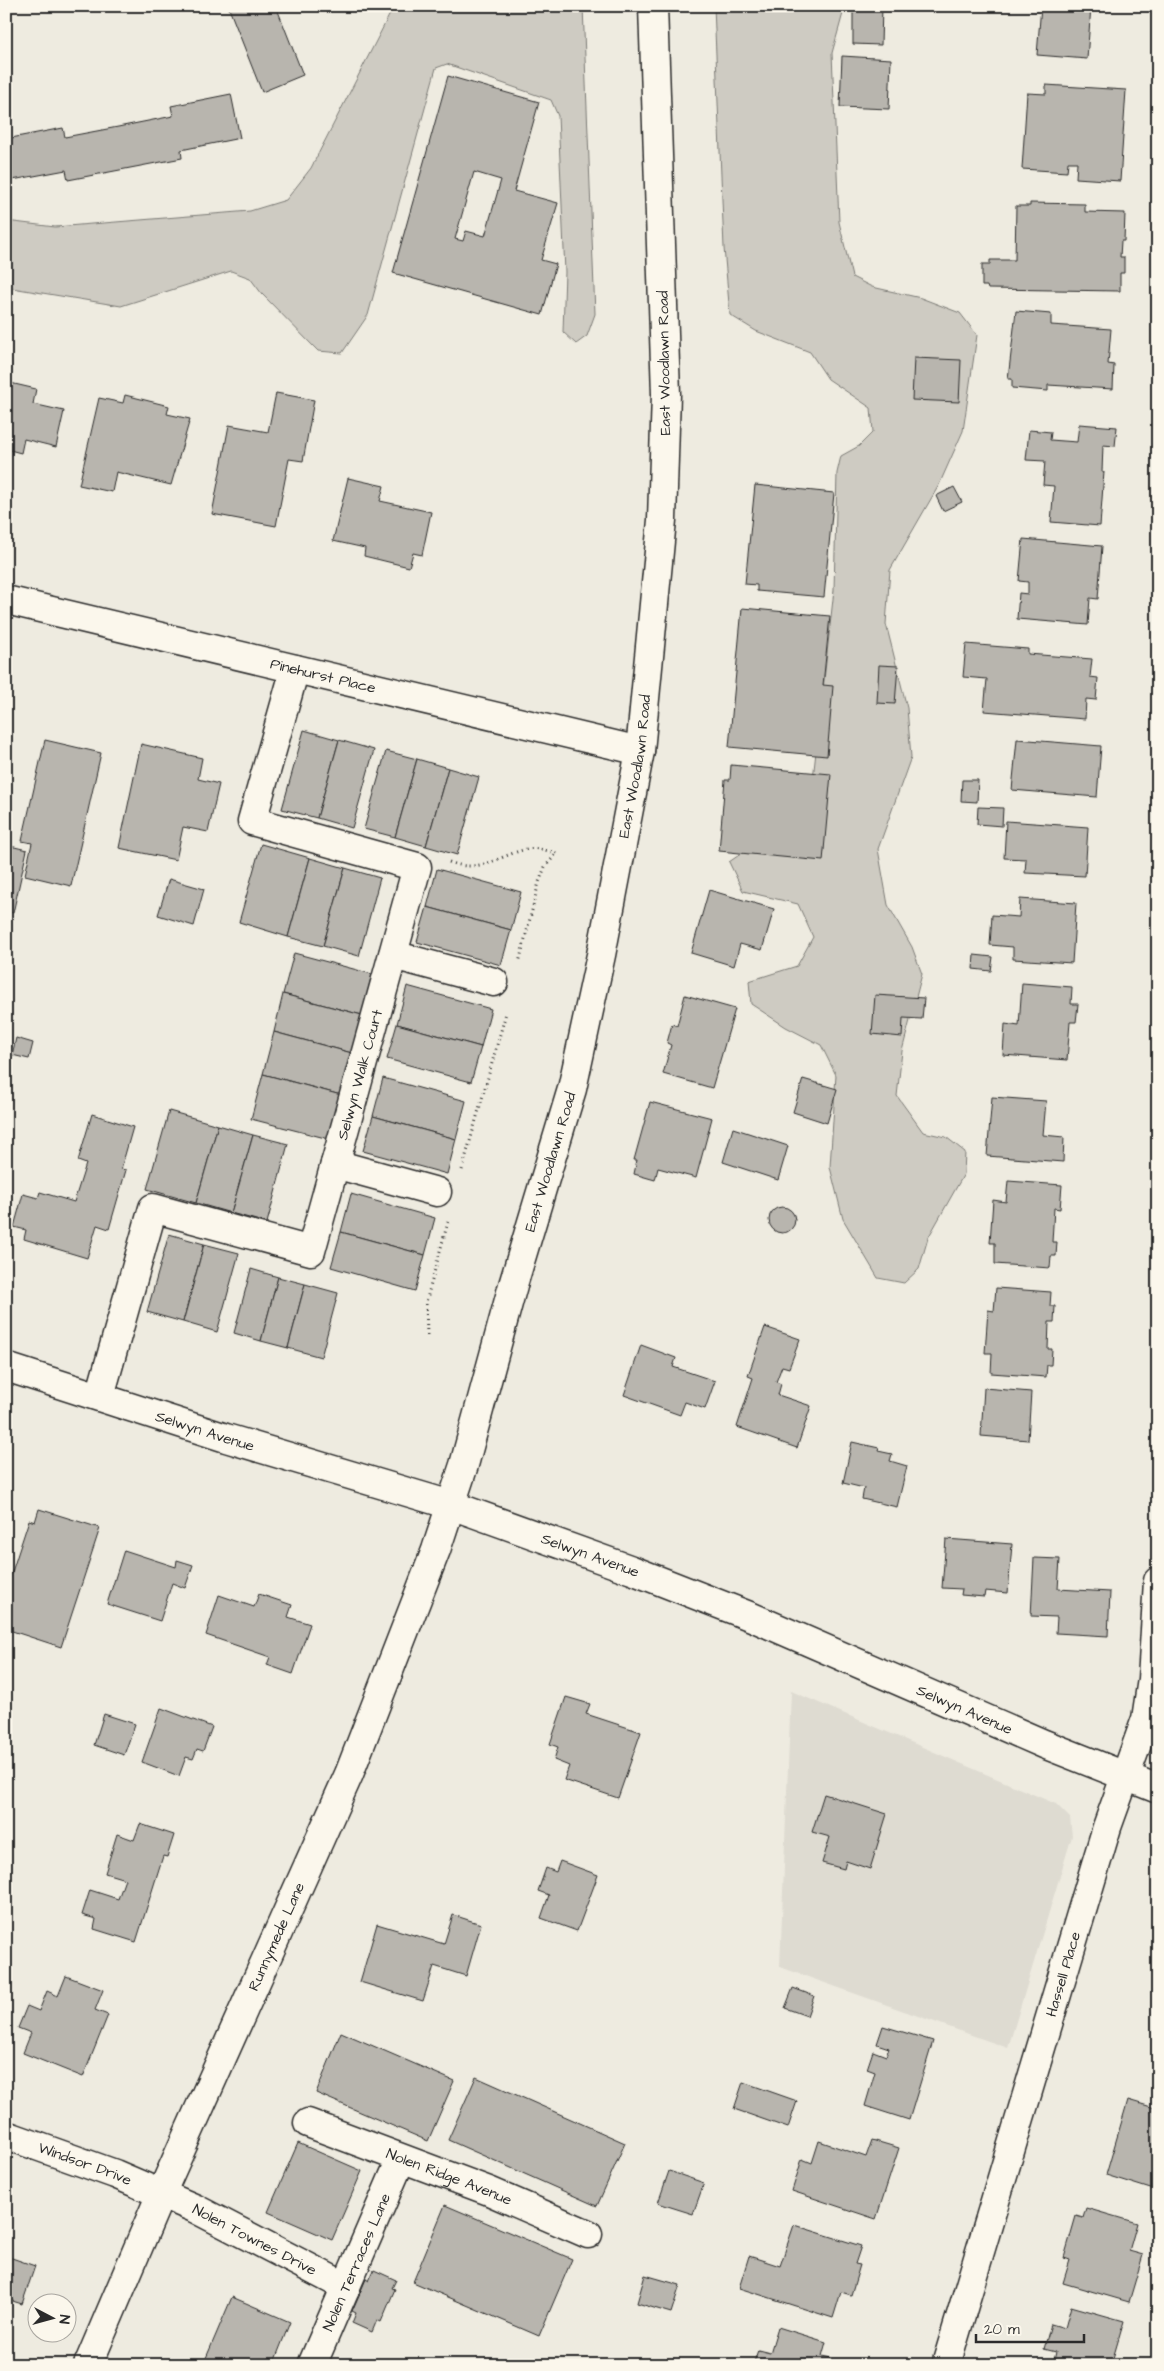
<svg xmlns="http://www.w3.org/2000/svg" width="1164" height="2371" font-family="'Architects Daughter',sans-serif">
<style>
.built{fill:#dedbd1}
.green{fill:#cecbc2;stroke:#7c7b76}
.building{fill:#b8b5ae;stroke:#2b2b2b;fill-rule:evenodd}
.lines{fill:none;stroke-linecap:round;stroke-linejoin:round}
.minor-casing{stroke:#2b2b2b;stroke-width:31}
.major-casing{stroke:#2b2b2b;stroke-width:31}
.path{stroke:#2b2b2b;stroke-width:3;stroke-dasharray:1 4;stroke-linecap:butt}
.minor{stroke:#fbf7ec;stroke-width:28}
.major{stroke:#fbf7ec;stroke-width:28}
.labels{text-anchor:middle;stroke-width:5;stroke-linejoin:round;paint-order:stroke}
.street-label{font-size:15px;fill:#2b2b2b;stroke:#fbf7ec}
</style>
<rect width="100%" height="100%" fill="#eeebe0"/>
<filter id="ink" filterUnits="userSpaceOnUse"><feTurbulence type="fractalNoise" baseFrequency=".02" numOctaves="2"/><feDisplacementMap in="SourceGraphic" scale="10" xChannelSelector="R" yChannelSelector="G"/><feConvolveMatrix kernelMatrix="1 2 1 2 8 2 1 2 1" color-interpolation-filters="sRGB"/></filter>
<g filter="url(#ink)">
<!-- built -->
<polygon class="built" points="791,1691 1056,1804 1070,1818 1072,1836 1008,2048 780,1967"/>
<!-- green -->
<g class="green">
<polygon points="394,6 583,6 595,314 587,336 576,344 563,332 565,272 558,116 551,100 447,64 436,68 368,315 342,353 318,351 262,294 250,278 231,271 121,306 6,287 6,221 55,227 250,211 286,200 311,168"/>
<polygon points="714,6 845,6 832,53 839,222 852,277 872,287 921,298 960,313 977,335 963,431 939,485 890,570 886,624 907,708 911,757 878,849 888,905 912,947 922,974 902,1051 897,1096 923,1132 946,1137 965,1152 964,1174 928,1238 919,1269 904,1283 878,1278 843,1219 830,1167 836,1075 821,1045 786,1027 751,1004 749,981 797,966 813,937 798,904 743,891 729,862 770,834 812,788 834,590 837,473 841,456 859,446 873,432 871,408 828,379 810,352 756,331 730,315 724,248"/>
</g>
<!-- building -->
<g class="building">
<polygon points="228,6 276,6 303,75 262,92"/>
<polygon points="853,6 882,6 881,45 853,44"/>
<polygon points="1041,6 1091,6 1087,59 1037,55"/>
<polygon points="842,56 891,59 889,109 840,107"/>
<path d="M448,76l91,26 -25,89 44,12 -17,57 15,4 -14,51 -149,-42zM474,172l27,8 -16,56 -19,-5 -3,10 -8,-2z"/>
<polygon points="1046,85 1126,90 1120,181 1076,178 1077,162 1068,162 1067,172 1022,169 1027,93 1046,94"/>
<polygon points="231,94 240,138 181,150 182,158 68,180 66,170 7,181 6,139 63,128 65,137 118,127 173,116 171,106"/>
<polygon points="1030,203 1085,204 1085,212 1125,213 1124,241 1121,241 1120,257 1124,257 1124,273 1120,273 1120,291 988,289 987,286 982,286 982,264 990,264 990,260 1015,260 1016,206 1030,206"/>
<polygon points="1016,311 1051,314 1051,325 1111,329 1108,364 1114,365 1113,389 1048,385 1048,391 1012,388 1012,379 1008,379"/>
<polygon points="914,358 961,360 959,402 912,400"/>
<polygon points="6,382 36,389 33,404 64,411 56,447 24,439 21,453 6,449"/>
<polygon points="276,393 314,400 303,461 289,459 276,526 212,514 229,425 268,432"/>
<polygon points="125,395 169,406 167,414 190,419 171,485 116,472 112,492 79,485 99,398 123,403"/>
<polygon points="1079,424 1117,427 1115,446 1103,445 1102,472 1104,472 1100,526 1051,522 1054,486 1043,485 1045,461 1026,460 1029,430 1051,432 1050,440 1077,442"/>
<polygon points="348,478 384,486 380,501 431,512 422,555 413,553 409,567 364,556 365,548 333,541"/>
<polygon points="755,485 834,493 824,597 757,591 757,585 745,584"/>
<polygon points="954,487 962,502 943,511 936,496"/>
<polygon points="1023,539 1102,546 1098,599 1090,598 1088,625 1017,619 1019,593 1028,594 1028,582 1019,581"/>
<polygon points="742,608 830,616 823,685 833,686 827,756 729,747"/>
<polygon points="966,644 1028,649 1028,654 1092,659 1090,677 1098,678 1096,700 1086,699 1085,719 984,711 987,679 963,677"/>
<polygon points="879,665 898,666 895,704 877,703"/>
<polygon points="304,730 339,740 317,818 282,809"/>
<polygon points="1017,739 1101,746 1097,797 1012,790"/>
<polygon points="45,740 101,753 71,886 25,875 32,843 22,841"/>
<polygon points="339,740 374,750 352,828 317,818"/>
<polygon points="141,744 202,758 198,779 219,784 208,832 183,827 176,860 119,848"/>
<polygon points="386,751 417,759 395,837 364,829"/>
<polygon points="417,759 448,768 426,846 395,837"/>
<polygon points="731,765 831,774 823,861 719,851 725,780 730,780"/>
<polygon points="448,768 479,777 457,855 426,846"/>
<polygon points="962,780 978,780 977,802 961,801"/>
<polygon points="978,807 1003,808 1002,826 977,824"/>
<polygon points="1006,821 1088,827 1085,876 1025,873 1026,859 1004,858"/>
<polygon points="261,844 310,858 288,937 239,922"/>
<polygon points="6,845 27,850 13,913 6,911"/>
<polygon points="310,858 345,868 323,946 288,937"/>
<polygon points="345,868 380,878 359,956 323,946"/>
<polygon points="437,869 521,892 511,930 427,907"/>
<polygon points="169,879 204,889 194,926 158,915"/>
<polygon points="709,890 774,909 762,950 740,944 734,966 691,953"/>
<polygon points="1020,899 1076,903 1072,963 1013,959 1013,947 990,945 992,915 1019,917"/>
<polygon points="427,907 511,930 501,965 417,942"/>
<polygon points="294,953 372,974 362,1015 283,994"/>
<polygon points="974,955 993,957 991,971 973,969"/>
<polygon points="1022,983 1072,987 1071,1004 1078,1004 1076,1022 1070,1022 1067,1060 1003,1055 1005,1024 1019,1026"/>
<polygon points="407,986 491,1009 481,1047 397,1024"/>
<polygon points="283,994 362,1015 352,1053 274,1032"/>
<polygon points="685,995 735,1009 712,1088 663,1074 671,1045 667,1043 672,1024 677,1026"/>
<polygon points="875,995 924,998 922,1019 903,1018 902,1037 872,1034"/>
<polygon points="397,1024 481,1047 471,1082 387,1059"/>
<polygon points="274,1032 352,1053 341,1095 263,1074"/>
<polygon points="16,1038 33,1043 29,1059 12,1055"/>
<polygon points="263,1074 341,1095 329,1139 251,1119"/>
<polygon points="383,1078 466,1101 456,1139 373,1116"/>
<polygon points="803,1079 837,1089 827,1123 793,1112"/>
<polygon points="992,1097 1046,1101 1043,1135 1064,1137 1063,1162 987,1156"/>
<polygon points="650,1102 712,1118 696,1178 658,1168 655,1180 634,1174 637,1160 634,1160"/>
<polygon points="169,1111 218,1125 196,1203 147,1189"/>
<polygon points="92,1114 133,1127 121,1169 126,1170 109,1229 97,1225 87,1258 24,1239 26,1230 14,1227 23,1194 38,1198 40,1192 74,1202 86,1164 78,1161"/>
<polygon points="373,1116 456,1139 447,1174 363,1151"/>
<polygon points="218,1125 253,1135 231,1213 196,1203"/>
<polygon points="733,1128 788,1146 778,1180 723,1162"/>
<polygon points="253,1135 288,1144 267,1223 231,1213"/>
<polygon points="1008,1181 1062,1185 1060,1209 1054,1208 1052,1242 1057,1242 1056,1256 1051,1256 1050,1268 995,1264 995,1243 990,1243 993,1200 1006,1202"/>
<polygon points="351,1194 435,1218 425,1255 341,1232"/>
<circle cx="782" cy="1220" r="13"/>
<polygon points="341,1232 425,1255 415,1291 331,1267"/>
<polygon points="169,1234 204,1244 183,1322 147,1312"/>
<polygon points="204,1244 239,1253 217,1332 183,1322"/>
<polygon points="251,1269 278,1277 261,1341 234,1333"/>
<polygon points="278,1277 305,1284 288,1348 261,1341"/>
<polygon points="305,1284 338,1293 321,1357 288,1348"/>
<polygon points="996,1288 1051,1292 1050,1306 1055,1306 1054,1322 1049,1322 1048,1349 1052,1349 1051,1365 1047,1365 1046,1377 991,1373 992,1353 985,1353 988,1310 994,1311"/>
<polygon points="765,1327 800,1339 789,1368 782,1366 776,1382 781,1384 778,1395 811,1406 797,1448 737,1427 753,1378 748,1376"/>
<polygon points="641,1345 676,1358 673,1367 715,1381 705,1409 685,1402 680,1415 624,1395"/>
<polygon points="984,1388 1031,1392 1028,1440 981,1436"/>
<polygon points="852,1442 879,1448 878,1451 892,1454 890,1461 907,1466 897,1507 862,1499 864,1488 843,1483"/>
<polygon points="39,1509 100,1528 61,1647 6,1629 6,1590 29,1520 35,1522"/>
<polygon points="946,1539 1012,1544 1008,1593 985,1591 984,1597 961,1595 962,1589 942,1588"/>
<polygon points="124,1550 176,1567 177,1560 193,1565 185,1588 172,1583 160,1621 107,1604"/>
<polygon points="1034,1558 1060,1559 1058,1589 1110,1592 1108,1636 1056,1633 1057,1617 1031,1616"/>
<polygon points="259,1594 292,1605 288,1617 310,1624 293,1674 267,1665 270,1657 206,1635 219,1595 254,1607"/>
<polygon points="566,1697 590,1704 586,1714 641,1732 618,1798 564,1780 569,1766 554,1760 558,1747 550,1744"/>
<polygon points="161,1708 212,1727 203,1751 197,1749 193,1759 186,1757 179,1776 142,1762"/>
<polygon points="104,1714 135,1724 124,1755 94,1745"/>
<polygon points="824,1794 887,1814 870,1869 846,1861 844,1869 822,1863 830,1837 812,1832"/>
<polygon points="140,1824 174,1835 167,1857 163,1856 136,1942 94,1929 96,1919 82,1915 90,1890 118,1899 125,1879 105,1873 117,1834 134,1840"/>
<polygon points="560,1861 598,1875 577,1931 541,1918 549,1895 538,1891 546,1868 556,1872"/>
<polygon points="453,1915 481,1924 466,1976 434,1966 423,2001 360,1982 377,1924 444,1944"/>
<polygon points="66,1976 103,1990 95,2010 108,2015 83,2077 23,2053 31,2033 18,2028 27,2006 39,2011 47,1991 58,1996"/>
<polygon points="793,1988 814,1996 807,2016 785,2008"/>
<polygon points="883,2026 933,2041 909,2120 865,2106 875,2072 867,2069 873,2051 886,2056 889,2048 877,2044"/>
<polygon points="341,2032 454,2081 428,2141 316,2093"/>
<polygon points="476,2077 625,2143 597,2206 448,2140"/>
<polygon points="743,2082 797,2101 788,2128 734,2109"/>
<polygon points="1128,2100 1158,2109 1157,2191 1106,2175"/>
<polygon points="872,2140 899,2148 876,2219 792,2191 802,2159 812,2163 819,2141 866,2157"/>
<polygon points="298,2143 362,2171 332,2240 268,2212"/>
<polygon points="669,2171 704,2183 693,2214 658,2203"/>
<polygon points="445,2205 572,2259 539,2336 413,2282"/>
<polygon points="1086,2208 1137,2223 1129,2251 1143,2255 1129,2302 1063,2283 1070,2260 1064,2258 1076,2216 1083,2218"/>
<polygon points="794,2225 861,2246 855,2264 860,2265 851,2295 841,2292 833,2318 739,2288 749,2256 780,2266"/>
<polygon points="6,2256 35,2266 22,2304 6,2299"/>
<polygon points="374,2270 396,2280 392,2288 395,2289 381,2322 377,2320 372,2332 352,2323 356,2313 352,2311 366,2279 369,2281"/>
<polygon points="645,2275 680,2285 671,2313 637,2303"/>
<polygon points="232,2297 290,2322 273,2365 203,2365"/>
<polygon points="1071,2306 1124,2321 1111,2365 1053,2365 1056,2352 1044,2349 1051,2324 1065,2328"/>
<polygon points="778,2327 826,2342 822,2356 831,2358 829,2365 753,2365 758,2350 770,2353"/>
</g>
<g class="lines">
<!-- minor casing -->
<g class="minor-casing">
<g id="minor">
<path id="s1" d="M6,600l634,151"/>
<polyline points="393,955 494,982"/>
<polyline points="335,1164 437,1192"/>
<path id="s2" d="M6,1367l220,71 225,67 181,65 120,47 292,127 114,45"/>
<path id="s3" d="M100,1396l53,-188 158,43 106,-384 -165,-46 43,-152"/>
<path id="s4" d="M308,2123l181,68 99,43"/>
<path id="s5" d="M6,2135l109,39 79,34 152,79"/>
<path id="s6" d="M312,2365l89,-206"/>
<path id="s7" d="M946,2365l161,-538 39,-108 6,-40 6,-98"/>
</g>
</g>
<!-- major casing -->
<g class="major-casing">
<g id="major">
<path id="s8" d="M88,2365l73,-171 188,-420 87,-224 28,-85 49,-180 59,-196 29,-134 39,-204 22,-231 4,-126 -13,-388"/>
</g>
</g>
<!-- path -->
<g class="path">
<path d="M449,862c32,12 48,-6 78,-13 10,-2 21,2 30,4l-12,14 -6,15 -20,81"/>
<polyline points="462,1170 506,1013"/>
<polyline points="427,1335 426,1302 448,1222"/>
</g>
<!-- minor -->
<use href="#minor" class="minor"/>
<!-- major -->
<use href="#major" class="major"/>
</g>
</g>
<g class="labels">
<!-- street labels -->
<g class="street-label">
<text transform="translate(664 363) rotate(-91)" y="5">East Woodlawn Road</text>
<text dy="5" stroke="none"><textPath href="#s1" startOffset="326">Pinehurst Place</textPath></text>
<text dy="5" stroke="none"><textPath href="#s8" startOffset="1696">East Woodlawn Road</textPath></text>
<text dy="5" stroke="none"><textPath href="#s3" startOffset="542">Selwyn Walk Court</textPath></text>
<text dy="5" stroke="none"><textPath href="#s8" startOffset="1291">East Woodlawn Road</textPath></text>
<text dy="5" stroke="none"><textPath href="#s2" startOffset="209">Selwyn Avenue</textPath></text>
<text dy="5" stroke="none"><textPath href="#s2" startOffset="614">Selwyn Avenue</textPath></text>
<text dy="5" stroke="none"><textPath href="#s2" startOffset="1019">Selwyn Avenue</textPath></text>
<text dy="5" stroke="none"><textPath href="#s8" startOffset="468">Runnymede Lane</textPath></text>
<text dy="5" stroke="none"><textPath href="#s7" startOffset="408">Hassell Place</textPath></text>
<text dy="5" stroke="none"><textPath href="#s5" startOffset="84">Windsor Drive</textPath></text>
<text dy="5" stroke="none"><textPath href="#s4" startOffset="151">Nolen Ridge Avenue</textPath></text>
<text dy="5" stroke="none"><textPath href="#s5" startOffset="270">Nolen Townes Drive</textPath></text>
<text dy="5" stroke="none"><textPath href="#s6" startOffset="112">Nolen Terraces Lane</textPath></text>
</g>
</g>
<!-- margin -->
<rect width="1164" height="2371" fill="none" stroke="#fbf7ec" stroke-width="25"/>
<rect x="12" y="12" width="1139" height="2346" fill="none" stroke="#2b2b2b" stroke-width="2" filter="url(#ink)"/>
<!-- north arrow -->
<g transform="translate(52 2318) rotate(96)"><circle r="24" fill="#fbf7ec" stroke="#a8a59f"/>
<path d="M0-4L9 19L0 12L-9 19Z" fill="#2b2b2b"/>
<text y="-8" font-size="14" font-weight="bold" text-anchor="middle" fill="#2b2b2b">N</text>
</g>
<!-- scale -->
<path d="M976 2334v8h108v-8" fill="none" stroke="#2b2b2b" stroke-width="2.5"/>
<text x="984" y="2334" font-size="15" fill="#2b2b2b" stroke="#fbf7ec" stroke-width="4" paint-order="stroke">20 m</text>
</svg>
